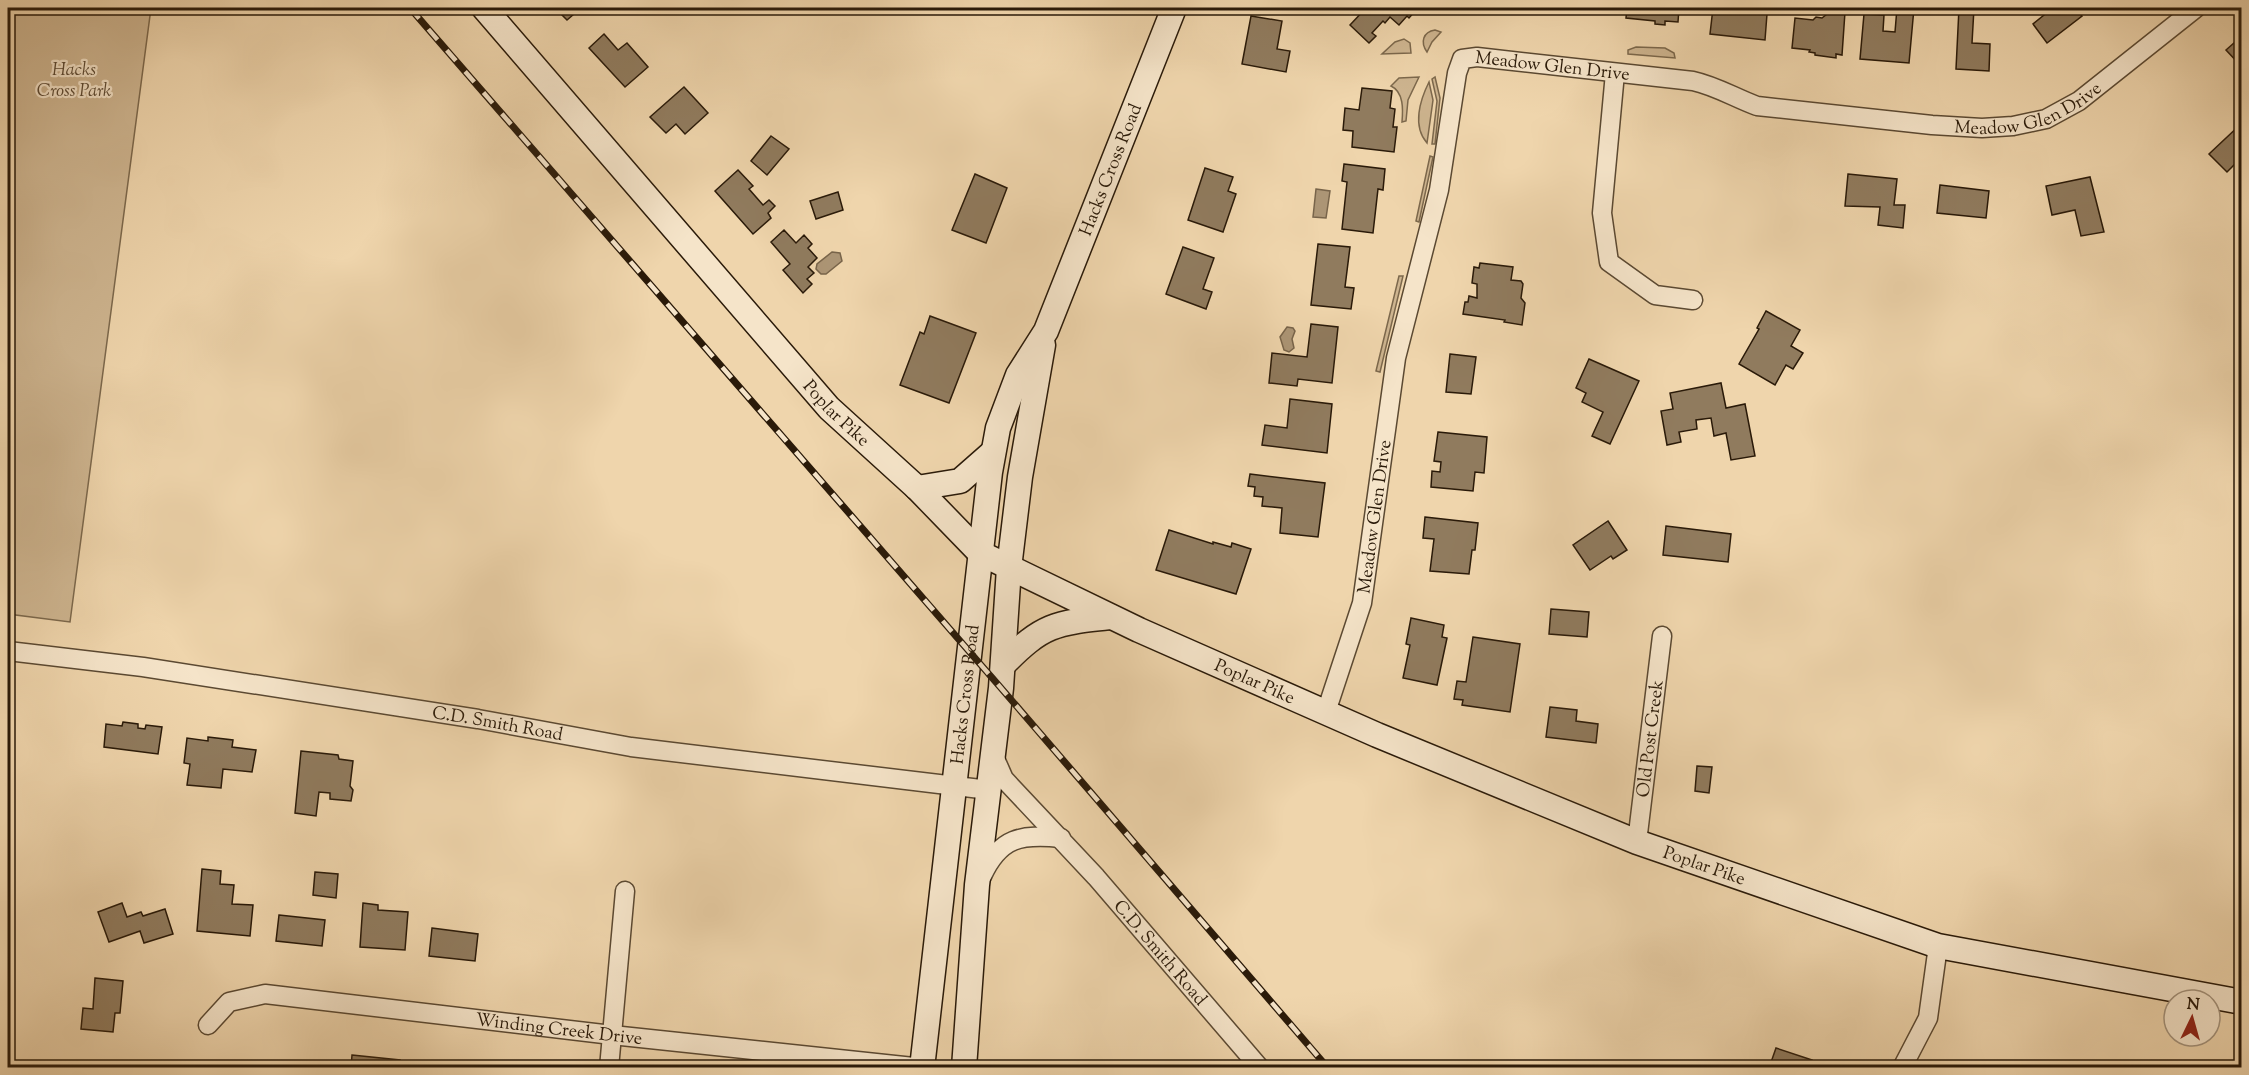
<svg xmlns="http://www.w3.org/2000/svg" width="2249" height="1075" font-family="'Sorts Mill Goudy',serif">
<style>
.green{fill:#ceb590;stroke:#7c684c;stroke-width:1.5}
.water{fill:#ac9575;stroke:#78644a;stroke-width:1.5}
.building{fill:#907b5e;stroke:#2a1a09;stroke-width:1.5}
.lines{fill:none;stroke-linecap:round;stroke-linejoin:round}
.street-casing{stroke:#5b4932;stroke-width:21}
.secondary-casing{stroke:#2a1a09;stroke-width:27}
.street{stroke:#f5e4c9;stroke-width:18}
.secondary{stroke:#f5e4c9;stroke-width:24}
.rail-casing{stroke:#2a1a09;stroke-width:7}
.rail{stroke:#f5e4c9;stroke-width:4.5;stroke-dasharray:14;stroke-linecap:butt}
.labels{text-anchor:middle;stroke-width:4.5;stroke-linejoin:round;paint-order:stroke}
.street-label{font-size:18px;fill:#2a1a09;stroke:#f5e4c9}
.park-label{font-size:18px;font-style:italic;fill:#5b4832;stroke:#f5e4c9}
</style>
<rect width="100%" height="100%" fill="#efd5ac"/>
<filter id="stains"><feTurbulence type="fractalNoise" baseFrequency=".00333" numOctaves="4"/><feColorMatrix values="0 0 0 0 .2 0 0 0 0 .09 0 0 0 0 .02 0 0 0 .5 -.17"/></filter>
<radialGradient id="worn" r=".72"><stop offset=".6" stop-color="#630" stop-opacity="0"/><stop offset="1" stop-color="#630" stop-opacity=".3"/></radialGradient>
<!-- green -->
<g class="green">
<polygon points="8,8 151,8 70,622 8,614"/>
<path d="M1435,30l6,2 -9,10 -5,10c-7,-10 -4,-20 8,-22z"/>
<polygon points="1404,39 1410,43 1411,53 1382,54 1395,42"/>
<polygon points="1636,47 1665,48 1674,53 1675,58 1628,54 1628,50"/>
<path d="M1419,77l-11,23 -2,21 -4,1c1,-12 2,-30 -11,-36l8,-8z"/>
<polygon points="1435,77 1440,98 1435,144 1432,144 1437,101 1432,79"/>
<path d="M1429,82l4,18 -6,43c-15,-17 -7,-43 2,-61z"/>
<polygon points="1430,156 1433,157 1419,222 1416,221"/>
<polygon points="1399,276 1403,276 1380,372 1376,371"/>
</g>
<!-- water -->
<g class="water">
<polygon points="1316,189 1330,191 1326,218 1313,217"/>
<polygon points="832,252 840,253 842,261 826,274 821,274 816,269 817,264"/>
<polygon points="1287,327 1293,328 1295,331 1292,339 1294,348 1289,352 1284,350 1280,337"/>
</g>
<!-- building -->
<g class="building">
<polygon points="555,8 581,8 567,20"/>
<polygon points="1366,8 1421,8 1419,10 1417,9 1409,18 1407,16 1399,25 1390,17 1385,23 1383,21 1372,33 1376,36 1369,43 1350,25"/>
<polygon points="1627,8 1679,8 1678,22 1665,21 1665,25 1655,24 1655,21 1626,18"/>
<polygon points="1713,8 1729,8 1729,10 1767,14 1765,40 1710,34"/>
<polygon points="1897,8 1914,8 1909,63 1860,59 1864,14 1884,15 1883,31 1895,32"/>
<polygon points="1959,8 1974,8 1972,43 1990,44 1989,71 1956,69"/>
<polygon points="2046,8 2076,8 2082,16 2047,43 2033,24 2049,11"/>
<polygon points="1831,11 1845,12 1842,55 1836,54 1836,58 1815,55 1815,53 1809,52 1810,50 1792,48 1795,18 1813,20 1816,17 1822,18"/>
<polygon points="1251,16 1282,21 1277,49 1290,51 1286,72 1242,64"/>
<polygon points="604,34 618,50 627,43 648,67 625,87 589,48"/>
<polygon points="2242,36 2242,67 2226,50"/>
<polygon points="684,87 708,113 685,134 676,124 666,133 650,117"/>
<polygon points="1362,88 1392,91 1390,108 1395,109 1393,127 1397,127 1394,152 1352,147 1353,131 1343,130 1345,108 1359,110"/>
<polygon points="2242,123 2242,168 2236,163 2227,172 2209,154"/>
<polygon points="771,136 789,149 767,175 751,161"/>
<polygon points="1344,164 1385,169 1383,190 1378,189 1373,233 1342,229 1347,182 1342,181"/>
<polygon points="1205,168 1233,177 1228,191 1236,194 1223,232 1188,220"/>
<polygon points="738,170 753,186 749,189 763,205 769,200 775,206 768,213 771,218 753,234 715,191"/>
<polygon points="975,174 1007,188 986,243 952,230"/>
<polygon points="1848,174 1897,179 1894,205 1905,205 1903,228 1878,225 1880,207 1845,206"/>
<polygon points="2090,177 2104,232 2081,236 2075,210 2052,215 2046,186"/>
<polygon points="1940,185 1989,191 1986,218 1937,213"/>
<polygon points="838,192 843,210 816,219 810,201"/>
<polygon points="784,230 796,243 804,235 812,244 808,248 817,258 808,267 814,273 807,279 812,284 803,293 783,270 790,264 771,242"/>
<polygon points="1318,244 1350,247 1345,287 1354,288 1351,309 1311,305"/>
<polygon points="1183,247 1214,258 1203,289 1212,292 1206,309 1166,294"/>
<polygon points="1480,263 1513,267 1511,280 1521,281 1523,284 1521,298 1525,303 1522,325 1504,322 1505,320 1463,314 1465,302 1468,302 1469,296 1477,298 1477,284 1472,283 1474,267 1479,268"/>
<polygon points="1766,311 1800,330 1791,346 1803,353 1793,369 1786,365 1775,385 1739,364 1759,329 1757,328"/>
<polygon points="930,316 976,333 949,403 900,385 920,332 924,334"/>
<polygon points="1311,324 1338,327 1332,383 1298,379 1297,386 1269,383 1272,353 1307,357"/>
<polygon points="1450,354 1476,357 1471,394 1446,392"/>
<polygon points="1589,359 1639,381 1610,444 1592,436 1603,412 1582,402 1586,393 1576,388"/>
<polygon points="1721,383 1726,408 1745,404 1755,456 1731,460 1726,433 1714,436 1711,418 1696,420 1697,429 1679,432 1681,442 1667,445 1661,411 1673,409 1670,393"/>
<polygon points="1290,399 1332,404 1327,453 1262,445 1265,425 1287,428"/>
<polygon points="1438,432 1487,437 1484,473 1475,472 1473,491 1431,487 1432,471 1440,472 1441,462 1434,461"/>
<polygon points="1250,474 1325,483 1318,537 1280,533 1282,508 1262,506 1263,497 1254,496 1255,487 1248,486"/>
<polygon points="1425,517 1478,523 1475,550 1472,550 1469,574 1430,571 1434,539 1423,538"/>
<polygon points="1608,521 1627,550 1613,559 1611,556 1590,570 1573,545"/>
<polygon points="1666,526 1731,534 1728,562 1663,555"/>
<polygon points="1169,530 1213,544 1213,542 1231,547 1232,543 1251,549 1236,594 1156,570"/>
<polygon points="1551,609 1589,612 1587,637 1549,634"/>
<polygon points="1411,618 1444,625 1442,637 1447,638 1437,685 1403,678 1410,645 1406,644"/>
<polygon points="1473,637 1520,644 1510,712 1462,705 1463,700 1454,699 1457,681 1466,682"/>
<polygon points="1550,707 1577,710 1576,721 1598,724 1596,743 1546,737"/>
<polygon points="123,722 138,724 138,728 145,729 146,725 162,727 158,754 104,747 106,724 122,726"/>
<polygon points="208,737 233,740 232,747 256,750 252,772 223,769 221,788 187,785 190,764 184,763 187,738 208,741"/>
<polygon points="301,751 338,755 339,759 353,761 350,786 353,790 351,801 330,799 330,793 319,792 316,816 295,813"/>
<polygon points="1697,766 1712,767 1709,793 1695,791"/>
<polygon points="202,869 221,871 220,884 234,885 232,904 253,905 250,936 197,931"/>
<polygon points="315,872 338,874 336,898 313,895"/>
<polygon points="122,903 127,917 141,912 143,916 165,909 173,934 144,943 140,931 109,942 98,912"/>
<polygon points="363,903 378,905 378,910 408,912 405,950 360,947"/>
<polygon points="279,915 325,920 322,946 276,941"/>
<polygon points="432,928 478,934 475,961 429,956"/>
<polygon points="95,978 123,981 120,1013 115,1013 113,1032 81,1029 83,1008 93,1009"/>
<polygon points="1776,1048 1812,1060 1809,1068 1769,1068"/>
<polygon points="352,1055 400,1060 399,1068 351,1068"/>
<polygon points="2065,1062 2102,1067 2102,1068 2064,1068"/>
<polygon points="422,1064 468,1068 422,1068"/>
</g>
<g class="lines">
<!-- street casing -->
<g class="street-casing">
<g id="street">
<polyline points="1615,73 1602,213 1609,262 1655,295 1693,300"/>
<path id="s1" d="M8,651l135,16 335,52 153,28 358,43"/>
<path id="s2" d="M1326,712l36,-109 34,-245 43,-168 18,-117 5,-14 15,-2 216,24c23,5 42,17 64,25l175,19 50,3 31,-2 33,-7 33,-18 117,-93"/>
<path id="s3" d="M993,754l11,25 92,98 164,191"/>
<path id="s4" d="M1637,842l25,-206"/>
<path d="M982,876c18,-39 39,-42 79,-38"/>
<path id="s5" d="M208,1025l21,-23 36,-8 347,41 311,33"/>
<polyline points="609,1068 625,891"/>
<polyline points="1902,1068 1928,1018 1938,946"/>
</g>
</g>
<!-- secondary casing -->
<g class="secondary-casing">
<g id="secondary">
<path id="s6" d="M484,8l345,400 88,80 63,65 159,77 238,105 260,107 301,104 304,56"/>
<polyline points="917,488 960,481 993,452"/>
<path d="M1003,665c40,-41 52,-42 108,-48"/>
<path id="s7" d="M922,1068l68,-596 8,-44 20,-53 28,-44 128,-323"/>
<polyline points="964,1068 977,885 1001,688 1009,568 1020,477 1043,345"/>
</g>
</g>
<!-- street -->
<use href="#street" class="street"/>
<!-- secondary -->
<use href="#secondary" class="secondary"/>
<!-- rail casing -->
<g class="rail-casing">
<polyline id="rail" points="410,8 1001,688 1328,1068"/>
</g>
<!-- rail -->
<use href="#rail" class="rail"/>
</g>
<g class="labels">
<!-- street labels -->
<g class="street-label">
<text dy="6" stroke="none"><textPath href="#s2" startOffset="760">Meadow Glen Drive</textPath></text>
<text dy="6" stroke="none"><textPath href="#s2" startOffset="1246">Meadow Glen Drive</textPath></text>
<text dy="6" stroke="none"><textPath href="#s7" startOffset="927">Hacks Cross Road</textPath></text>
<text dy="6" stroke="none"><textPath href="#s6" startOffset="537">Poplar Pike</textPath></text>
<text dy="6" stroke="none"><textPath href="#s2" startOffset="202">Meadow Glen Drive</textPath></text>
<text dy="6" stroke="none"><textPath href="#s6" startOffset="1041">Poplar Pike</textPath></text>
<text dy="6" stroke="none"><textPath href="#s7" startOffset="376">Hacks Cross Road</textPath></text>
<text dy="6" stroke="none"><textPath href="#s1" startOffset="495">C.D. Smith Road</textPath></text>
<text dy="6" stroke="none"><textPath href="#s4" startOffset="104">Old Post Creek</textPath></text>
<text dy="6" stroke="none"><textPath href="#s6" startOffset="1527">Poplar Pike</textPath></text>
<text dy="6" stroke="none"><textPath href="#s3" startOffset="261">C.D. Smith Road</textPath></text>
<text dy="6" stroke="none"><textPath href="#s5" startOffset="364">Winding Creek Drive</textPath></text>
</g>
<!-- park labels -->
<g class="park-label">
<text x="74" y="75">Hacks<tspan x="74" dy="21">Cross Park</tspan></text>
</g>
</g>
<!-- margin -->
<rect width="2249" height="1075" fill="none" stroke="#efd5ac" stroke-width="30"/>
<rect x="9" y="9" width="2231" height="1057" fill="none" stroke="#2a1a09" stroke-width="3"/>
<rect x="15" y="15" width="2219" height="1045" fill="none" stroke="#2a1a09" stroke-width="1.5"/>
<!-- north arrow -->
<g transform="translate(2192 1018) rotate(5)"><circle r="28" fill="#f5e4c9" stroke="#a4937c" stroke-width="1.5"/>
<path d="M0-4.5L10 22L0 15L-10 22Z" fill="#8f2418"/>
<text y="-9" font-size="16" font-weight="bold" text-anchor="middle" fill="#2a1a09">N</text>
</g>
<rect width="100%" height="100%" filter="url(#stains)"/>
<rect width="100%" height="100%" fill="url(#worn)"/>
</svg>
